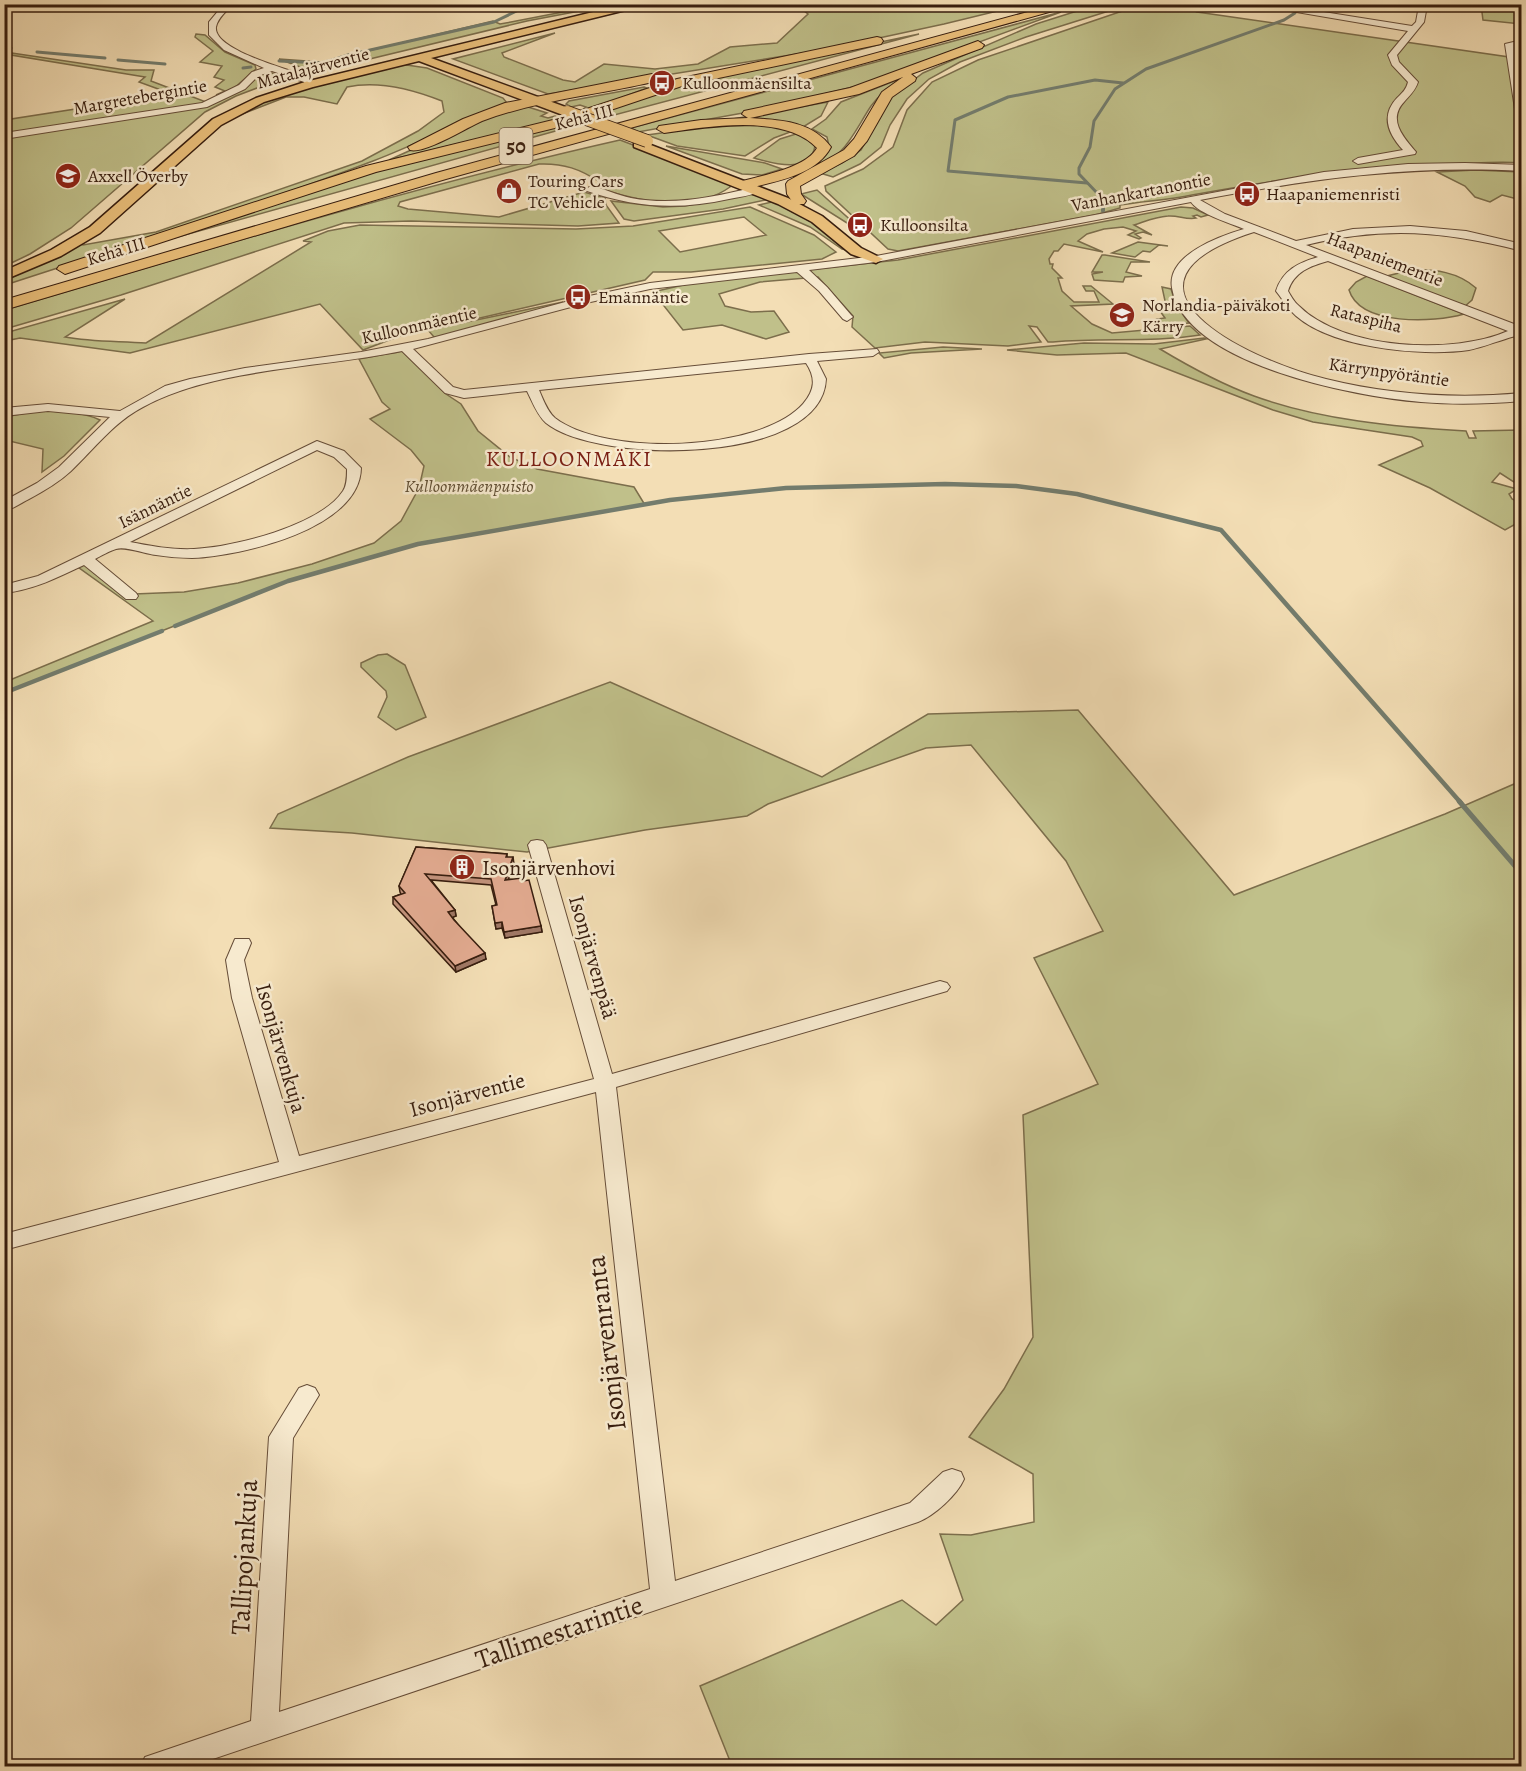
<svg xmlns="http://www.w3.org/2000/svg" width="1526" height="1771" font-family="Alegreya,serif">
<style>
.green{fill:#c0c08a;stroke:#7c6e4c;stroke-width:1.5;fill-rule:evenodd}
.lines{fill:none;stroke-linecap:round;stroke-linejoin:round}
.stream-far3{stroke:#737c6d;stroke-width:3}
.stream-far2{stroke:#737c6d;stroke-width:4}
.stream-far1{stroke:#737c6d;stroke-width:4.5}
.stream{stroke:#737c6d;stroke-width:5}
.minor-casing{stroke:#664d38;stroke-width:2}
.major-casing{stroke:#371d0e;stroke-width:3}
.highway-casing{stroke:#371d0e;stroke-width:2}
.minor{fill:#f7eacf;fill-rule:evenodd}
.major{fill:#eabf7a;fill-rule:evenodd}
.highway{fill:#eabf7a;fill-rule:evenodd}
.major-bridge-casing{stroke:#371d0e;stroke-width:14;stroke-linecap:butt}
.major-bridge{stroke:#eabf7a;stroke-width:12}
.wall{fill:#c4947e;stroke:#371d0e;stroke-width:1.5}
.shaded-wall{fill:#a07866;stroke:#371d0e;stroke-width:1.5}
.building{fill:#e4ac92;stroke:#371d0e;stroke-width:1.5}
.labels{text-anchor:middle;stroke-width:5;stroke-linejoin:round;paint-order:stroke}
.far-street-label{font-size:18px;fill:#371d0e;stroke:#f7eacf}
.far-poi-label{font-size:18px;fill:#371d0e;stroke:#f7eacf;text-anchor:start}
.far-park-label{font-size:18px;font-style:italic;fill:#604e33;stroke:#f7eacf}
.shield{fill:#f7eacf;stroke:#715a48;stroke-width:1.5}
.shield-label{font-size:21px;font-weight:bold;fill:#371d0e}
.far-quarter-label{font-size:22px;letter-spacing:1.5px;fill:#7a1f14;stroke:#f7eacf}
.poi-label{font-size:22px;fill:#371d0e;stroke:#f7eacf;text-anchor:start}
.street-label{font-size:22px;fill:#371d0e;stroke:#f7eacf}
.near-street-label{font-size:27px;fill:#371d0e;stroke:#f7eacf}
</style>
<rect width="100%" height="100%" fill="#f3deb5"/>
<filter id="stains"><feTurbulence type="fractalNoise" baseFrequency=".00333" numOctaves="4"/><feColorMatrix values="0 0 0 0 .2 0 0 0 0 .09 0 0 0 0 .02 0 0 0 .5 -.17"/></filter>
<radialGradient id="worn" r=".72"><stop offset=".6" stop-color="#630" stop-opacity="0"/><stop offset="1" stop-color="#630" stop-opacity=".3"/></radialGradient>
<!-- green -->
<g class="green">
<polygon points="604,4 611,5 527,21 320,71 308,70 279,59 321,62 493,21 500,24 511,22"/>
<polygon points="779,5 1022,5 944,24 828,49 548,94 453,59 555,33 502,53 504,57 563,80 575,82 604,64 655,69 698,64 730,47 777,43 808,14 804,11"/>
<polygon points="1096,5 1128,5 1026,37 960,62 929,79 907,99 890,125 881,147 860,164 833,177 820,173 842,163 861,150 890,98 923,73 1036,24"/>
<path d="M1140,5h41l16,7 312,45c4,35 12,70 12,106 -21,-2 -40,0 -62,1 -91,1 -177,15 -267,31 -24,5 -48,6 -72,10v3l-25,7 -197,36 -10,-2 -62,-58 -1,-5 38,-17 30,-22 14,-37 25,-28 46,-22z"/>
<polygon points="1481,5 1521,5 1521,24 1483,20"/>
<polygon points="1061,12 865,84 754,111 638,132 631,128"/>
<polygon points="196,34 205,35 225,52 255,65 256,69 233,89 216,95 225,91 215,87 224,80 214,77 222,66 200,62 213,51 195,37"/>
<polygon points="919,34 603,118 594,114 677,85"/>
<polygon points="5,52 126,70 154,70 151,81 206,102 206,107 246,87 261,74 273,73 283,78 236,96 205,112 71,228 30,254 5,266 5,120 172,94 139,82 145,77 5,54"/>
<path d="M400,64l27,4 76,30 4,5c-46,18 -89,41 -134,58 -121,46 -246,84 -368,124v-5l37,-16 38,-21 3,2 73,-13 206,-71 56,-30 26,-19 -2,-11c-30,-12 -63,-21 -95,-14l-10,17 -33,-7h-18l-62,24 55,-26z"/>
<path d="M907,76c-13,9 -27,17 -36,30 -18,27 -27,56 -63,62l21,-22 -2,-9 -15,-8 14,-10 15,-17z"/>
<polygon points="644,87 647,88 586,111 582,110 586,107 580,105 571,107 566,104 569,101"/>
<polygon points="828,102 821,116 803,127 727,120"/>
<polygon points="525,106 547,113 541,116 548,118 555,116 562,119 389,160 484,117"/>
<polygon points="570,122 577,125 124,252 342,180"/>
<polygon points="718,125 765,125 793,131 774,138 745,156 677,146 647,135"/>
<path d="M799,133l16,13c-5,29 -43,17 -61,12l26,-19z"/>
<path d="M620,140l105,40 5,4v3c-39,28 -95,13 -136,0l7,-4c-20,-14 -38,-20 -62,-19l-139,38 -2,4 10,3 91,8 85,-25 21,6 1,7 13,18 -41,3 -167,-5 -67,2 -223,72 -116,34v-19c204,-61 407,-123 615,-170z"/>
<polygon points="666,146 765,163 782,169 762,175 742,174"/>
<polygon points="1475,170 1521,172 1521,200 1502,195 1490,202 1475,197 1465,186 1437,172"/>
<polygon points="817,190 856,225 847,223 801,194"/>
<polygon points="748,194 762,196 765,200 723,209 634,221 624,219 611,201 663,207 685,206"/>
<polygon points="776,201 808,218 847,250 842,249 810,227 759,205"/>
<path d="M750,207l64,28 22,17 -14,7 -131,13h-38l-8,8 -178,41 -49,8 -55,21 -43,-46 -190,49 -110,-15 -15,3v-8l120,-34 -60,38c27,5 53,4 81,6l165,-101 -8,-1 25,-10 32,-6 216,4 57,-3zM744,217l22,18 -86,17 -21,-21z"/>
<path d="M1181,207l12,1 15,7 -7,2 -4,-2 -4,1 3,2c-10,2 -18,-3 -28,-2 -14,1 -24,6 -34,9l18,10 -9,-3 -8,2 6,4 -2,1 -11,-4 8,-4 -13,-4 -19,2 -17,5 -9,7 25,11 -39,-8 -6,7h-4l-5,8 1,5h3l-1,4 10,10h-4l4,13 12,11h25l-5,-11h-8l-3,-5h8l22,18 -42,2 21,18 20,9 78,-7 10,9c-49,8 -98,2 -147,7h-5l-11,-15 -8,-1 12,16 -33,4 -83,-4 -50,6 -23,-21 1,-11 -35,-39 -58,5 -41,12 6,12 26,6 23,-1 15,21 -23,7 -44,-14 -39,5 -30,-38 43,-10 202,-22z"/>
<polygon points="1138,242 1168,246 1159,245 1150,252 1143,251 1135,257 1112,253"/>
<polygon points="1102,255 1105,255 1150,262 1131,262 1126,272 1142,276 1125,277 1123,282 1094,280 1092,274 1103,272 1092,272"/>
<path d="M1411,270c24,-1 47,2 65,18l-4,12 -8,7 -77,-31z"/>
<path d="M1367,276l97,38c-30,9 -104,12 -115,-24l7,-8z"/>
<polygon points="1162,287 1171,289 1176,305 1189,323 1163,325 1157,319 1165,318 1160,311 1167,310"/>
<polygon points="563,302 552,307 439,337 434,337 428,330"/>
<path d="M1204,338l2,1 -46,10c30,18 61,35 94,47 66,24 142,31 212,35l3,7h7l-3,-7 48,-1v54l-1,2 -20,-13 -8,9 25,7 -8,5 3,5 9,4v18l-16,9 -75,-42 -51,-23 44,-19 -2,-5 -9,-4 -99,-15 -40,-12 -147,-57 -69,2 -50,-5 77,-7 70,1z"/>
<polygon points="943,347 982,349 911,353 884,358 879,353"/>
<polygon points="402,351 446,394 461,404 478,431 510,457 537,469 634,487 645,505 418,544 288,581 5,693 5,682 153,621 79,568 72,565 86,559 134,594 184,592 238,583 312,564 374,543 401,521 419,488 424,466 411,450 370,419 390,409 382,402 359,359"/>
<path d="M36,411c20,0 45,0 64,9l-36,36 -22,16 1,-23 -38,-9v-23z"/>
<polygon points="387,654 405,665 426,717 396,730 378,717 387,697 386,691 361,667 361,663 378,655"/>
<polygon points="610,682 822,777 928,714 1078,710 1234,895 1445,814 1521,781 1521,1766 732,1766 700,1686 902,1600 936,1625 963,1600 940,1534 971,1535 1034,1522 1033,1474 969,1437 1004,1389 1033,1337 1023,1115 1098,1084 1034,958 1103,931 1066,861 971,745 926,748 768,804 747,816 645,830 527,852 352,833 270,828 278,814 408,757"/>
</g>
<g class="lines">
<!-- stream-far3 -->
<g class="stream-far3">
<polyline points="1300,10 1307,4"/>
<polyline points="4,47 11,48"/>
<polyline points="37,52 105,58"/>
<polyline points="118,60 165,64"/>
<polyline points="279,61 323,63 348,55 494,22 531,4"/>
<polyline points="243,68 251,67"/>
<polyline points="1087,183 948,171 955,120 1008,97 1095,80 1123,83"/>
<polyline points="1103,206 1099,195 1079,174 1079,168 1090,147 1094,121 1115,89 1146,69 1284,20 1295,13"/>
</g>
<!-- stream-far2 -->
<polyline class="stream-far2" points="1103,205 1103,211"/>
<!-- stream-far1 -->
<g class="stream-far1">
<polyline points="175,626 288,581 418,544 670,500 786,488 945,484 1016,486 1077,494 1221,530 1461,803"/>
<polyline points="4,693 162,631"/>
</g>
<!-- stream -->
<polyline class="stream" points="1459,801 1522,874"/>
<!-- minor casing -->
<g class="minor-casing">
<g id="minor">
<path d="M224,4h9c-6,7 -15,13 -17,23 -3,24 77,43 95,51l1,8h-6l-2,-4 -32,-11 -14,5 -13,13 -38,18 -203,32v-6l198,-30 37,-18 13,-13 12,-4 -40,-18 -15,-15v-13z"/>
<path d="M1250,4h23l139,22 4,-4 2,-11 -5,-7h9l4,7 -2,11 -27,33 2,7 19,20c-3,9 -8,13 -14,20 -17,18 0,36 12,50l-1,2 -57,10 -5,-3 5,-3 45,-8c-14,-15 -23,-34 -6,-52 5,-5 9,-8 11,-16l-16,-17 -4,-10 20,-24z"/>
<polygon points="1522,40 1522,46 1514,46 1522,91 1522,125 1517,122 1505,44"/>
<path d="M1465,163l57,2v6c-115,-6 -210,8 -322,29l25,14 71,27 57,-12 57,-3 56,5 56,13v7c-79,-20 -136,-25 -216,-6l216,82v8c-9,0 -40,13 -53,15 -48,7 -145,-2 -179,-40 -5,-6 -9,-13 -14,-19 7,-21 22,-28 42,-34l-64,-25c-162,52 -7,128 72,147 65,16 130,20 196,14v8c-34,3 -67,4 -101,1 -64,-5 -236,-37 -249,-114 -6,-33 48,-52 72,-59 -14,-6 -45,-15 -53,-27l-315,60 -67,8 18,17 24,28 2,2 -6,4 -4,-2 -24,-28 -22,-19 -147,17 -64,14 -173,46 40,38 11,3 345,-36 68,-5 2,3 -6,4 -56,5 9,18c-4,87 -230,85 -280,44 -9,-8 -14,-22 -19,-32l-63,7 -19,-5 -43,-42c-81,17 -188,17 -259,56 -29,15 -49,42 -72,64 -12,11 -27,20 -42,28 -8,4 -16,10 -25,12v-10l33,-18 22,-16 51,-50 -62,-6 -44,5v-8l44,-4 72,7 45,-25 25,-7 55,-11 116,-16 67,-13 152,-41 70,-15 226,-27 448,-84 84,-8zM1328,261l180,70c-54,24 -165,19 -209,-25 -5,-4 -8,-10 -11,-15 6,-19 22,-25 40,-30zM806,363c10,15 9,27 -3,41 -43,48 -197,53 -248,14 -8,-7 -12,-19 -16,-28z"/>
<path d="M591,186c14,3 26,9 40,12 42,8 83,-1 124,-11l5,3c-7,6 -21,7 -31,9 -49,11 -93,9 -142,-8l-1,-2z"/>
<path d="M317,441l27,10 17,17c-1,61 -120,88 -169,90 -12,0 -24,-1 -36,-3 -11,-1 -30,-9 -40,-6 -7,2 -15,7 -21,10l41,34 2,3 -2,3h-10l-42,-34c-26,12 -50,25 -80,28v-8l34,-9zM317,450l17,7 13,12c0,8 0,16 -4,22 -23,35 -110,56 -149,58 -22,1 -43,-3 -64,-7z"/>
<path d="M537,840l6,1 3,4 66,229 328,-93 7,2 3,4 -3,4 -331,96 59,494 235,-78 33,-31 9,-3 9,3 3,7c-7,16 -30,37 -46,43l-726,244h-51l4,-9 106,-36 18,-284 30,-49 8,-3 8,3 4,7 -26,43 -14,274 371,-123 -54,-497 -592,158v-16l275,-72 -47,-164 -6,-38 9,-21h14l2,4 -7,17 8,38 47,158 295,-77 -66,-234 3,-4z"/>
</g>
</g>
<!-- major casing -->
<g class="major-casing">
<g id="major">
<polygon points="622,5 626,6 626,10 431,58 571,109 571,115 563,115 419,61 313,87 264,102 221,125 100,233 61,256 4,280 4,271 51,250 90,227 213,119 256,98 305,82"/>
<polygon points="638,140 788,198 822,216 861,248 883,259 876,263 851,254 812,222 778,204 634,147 634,141"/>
</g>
</g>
<!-- highway casing -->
<g class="highway-casing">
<g id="highway">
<polygon points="1057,4 1078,4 446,179 4,310 4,300 436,173"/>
<polygon points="877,37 881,38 883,41 881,44 685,85 563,126 376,172 71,272 65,274 57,269 59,266 366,166 553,120 677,79"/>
<path d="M978,41l6,4 -2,3 -71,26 5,4 -1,3 -23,16 -25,44 -13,15 -54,30 1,8 5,7 -2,3h-10l-7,-10 -1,-10 2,-3 56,-31 10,-11 28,-47 21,-15 -44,17 -109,24c30,2 62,3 81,29 -15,29 -58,35 -87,42l-5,-1 -2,-3 2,-3c21,-6 67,-14 78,-34 -33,-35 -110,-21 -153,-15l-7,-4 2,-3 42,-6 47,-2 -6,-4 2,-3 106,-23z"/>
<path d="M652,74l5,1 1,3 -1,3c-59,14 -119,19 -175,40 -16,7 -57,33 -72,29l-2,-3 55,-28 42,-16z"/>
</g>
</g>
<!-- minor -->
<use href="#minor" class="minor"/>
<!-- major -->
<use href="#major" class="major"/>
<!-- highway -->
<use href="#highway" class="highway"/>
<!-- major-bridge casing -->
<g class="major-bridge-casing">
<polyline id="major-bridge" points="567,112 647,141"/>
</g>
<!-- major-bridge -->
<use href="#major-bridge" class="major-bridge"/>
</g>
<!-- wall -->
<polygon class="wall" points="416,847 507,854 507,857 514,864 508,879 523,881 541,926 542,932 505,938 502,928 496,929 492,906 496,905 491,885 431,880 455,910 456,916 452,917 486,959 456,972 393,904 393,897 401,894 400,892 399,886"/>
<!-- shaded-wall -->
<g class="shaded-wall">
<polygon points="513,857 514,864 506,886 505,880"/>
<polygon points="455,910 456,916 449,919 448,912"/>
<polygon points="502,922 502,928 496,929 495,923"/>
<polygon points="541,926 542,932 505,938 504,932"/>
<polygon points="485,953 486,959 456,972 455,966"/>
</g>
<!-- building -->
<polygon class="building" points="416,847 507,854 506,857 513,857 505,880 522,878 523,881 529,880 541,926 504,932 502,922 495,923 492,906 497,905 491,879 425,874 455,910 448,912 454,920 485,953 455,966 393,897 405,893 399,886"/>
<!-- icons -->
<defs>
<g id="bus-disc" transform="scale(1.35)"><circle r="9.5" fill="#8f2418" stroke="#f7eacf"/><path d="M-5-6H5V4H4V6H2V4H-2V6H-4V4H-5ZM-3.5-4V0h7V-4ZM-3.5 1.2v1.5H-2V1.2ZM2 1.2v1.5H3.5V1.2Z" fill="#fff"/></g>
<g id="school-disc" transform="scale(1.35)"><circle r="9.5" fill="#8f2418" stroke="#f7eacf"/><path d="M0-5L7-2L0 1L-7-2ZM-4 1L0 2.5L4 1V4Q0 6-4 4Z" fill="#fff"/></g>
<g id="shop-disc" transform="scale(1.35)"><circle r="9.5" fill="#8f2418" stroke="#f7eacf"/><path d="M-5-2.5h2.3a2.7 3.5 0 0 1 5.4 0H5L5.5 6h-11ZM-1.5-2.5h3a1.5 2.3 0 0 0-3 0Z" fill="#fff"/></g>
<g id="building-disc" transform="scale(1.35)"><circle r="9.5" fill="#8f2418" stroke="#f7eacf"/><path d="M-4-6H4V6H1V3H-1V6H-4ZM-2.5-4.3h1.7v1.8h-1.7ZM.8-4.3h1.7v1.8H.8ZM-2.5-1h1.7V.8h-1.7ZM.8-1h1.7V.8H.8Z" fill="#fff"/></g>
</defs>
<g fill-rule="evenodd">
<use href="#bus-disc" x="662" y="83"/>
<use href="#school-disc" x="68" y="176"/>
<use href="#shop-disc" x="509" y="191"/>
<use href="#bus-disc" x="1247" y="194"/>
<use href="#bus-disc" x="860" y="225"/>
<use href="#bus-disc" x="578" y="297"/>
<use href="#school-disc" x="1122" y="315"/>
<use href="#building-disc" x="462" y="867"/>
</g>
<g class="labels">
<!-- far-street labels -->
<g class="far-street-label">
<text transform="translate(313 68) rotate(-15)" y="6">Matalajärventie</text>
<text transform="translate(140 97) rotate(-10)" y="6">Margretebergintie</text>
<text transform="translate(584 117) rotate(-15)" y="6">Kehä III</text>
<text transform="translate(1141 192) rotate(-11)" y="6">Vanhankartanontie</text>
<text transform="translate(116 251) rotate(-17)" y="6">Kehä III</text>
<text transform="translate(1385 259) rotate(21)" y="6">Haapaniementie</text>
<text transform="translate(1366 318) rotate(14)" y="6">Rataspiha</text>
<text transform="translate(419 325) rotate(-13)" y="6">Kulloonmäentie</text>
<text transform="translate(1389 372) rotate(8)" y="6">Kärrynpyöräntie</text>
<text transform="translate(155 506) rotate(-26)" y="6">Isännäntie</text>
</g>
<!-- far-poi labels -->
<g class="far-poi-label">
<text x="682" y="89">Kulloonmäensilta</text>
<text x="88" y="182">Axxell Överby</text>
<text x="528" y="187">Touring Cars<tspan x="528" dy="21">TC Vehicle</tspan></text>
<text x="1266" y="200">Haapaniemenristi</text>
<text x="880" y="231">Kulloonsilta</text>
<text x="598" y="303">Emännäntie</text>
<text x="1142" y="311">Norlandia-päiväkoti<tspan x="1142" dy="21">Kärry</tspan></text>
</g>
<!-- far-park labels -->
<g class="far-park-label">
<text x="469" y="492">Kulloonmäenpuisto</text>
</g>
<!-- shield labels -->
<rect class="shield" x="499.5" y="128" width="33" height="36" rx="4.5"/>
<g class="shield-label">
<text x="516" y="153">50</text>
</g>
<!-- far-quarter labels -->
<g class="far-quarter-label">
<text x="569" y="466">KULLOONMÄKI</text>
</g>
<!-- poi labels -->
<g class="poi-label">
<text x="482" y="875">Isonjärvenhovi</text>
</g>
<!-- street labels -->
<g class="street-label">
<text transform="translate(594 957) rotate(74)" y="8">Isonjärvenpää</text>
<text transform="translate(282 1048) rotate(74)" y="8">Isonjärvenkuja</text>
<text transform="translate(467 1094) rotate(-15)" y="8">Isonjärventie</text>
</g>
<!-- near-street labels -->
<g class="near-street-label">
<text transform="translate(606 1343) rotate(-97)" y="9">Isonjärvenranta</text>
<text transform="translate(244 1557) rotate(-87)" y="9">Tallipojankuja</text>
<text transform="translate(559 1632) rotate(-19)" y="9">Tallimestarintie</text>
</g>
</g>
<!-- margin -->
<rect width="1526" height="1771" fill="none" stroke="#f3deb5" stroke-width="24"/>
<rect x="6" y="6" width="1514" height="1759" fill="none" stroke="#371d0e" stroke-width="3"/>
<rect x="12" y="12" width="1502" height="1747" fill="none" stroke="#371d0e" stroke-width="1.5"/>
<rect width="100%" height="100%" filter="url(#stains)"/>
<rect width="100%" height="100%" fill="url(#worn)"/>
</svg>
